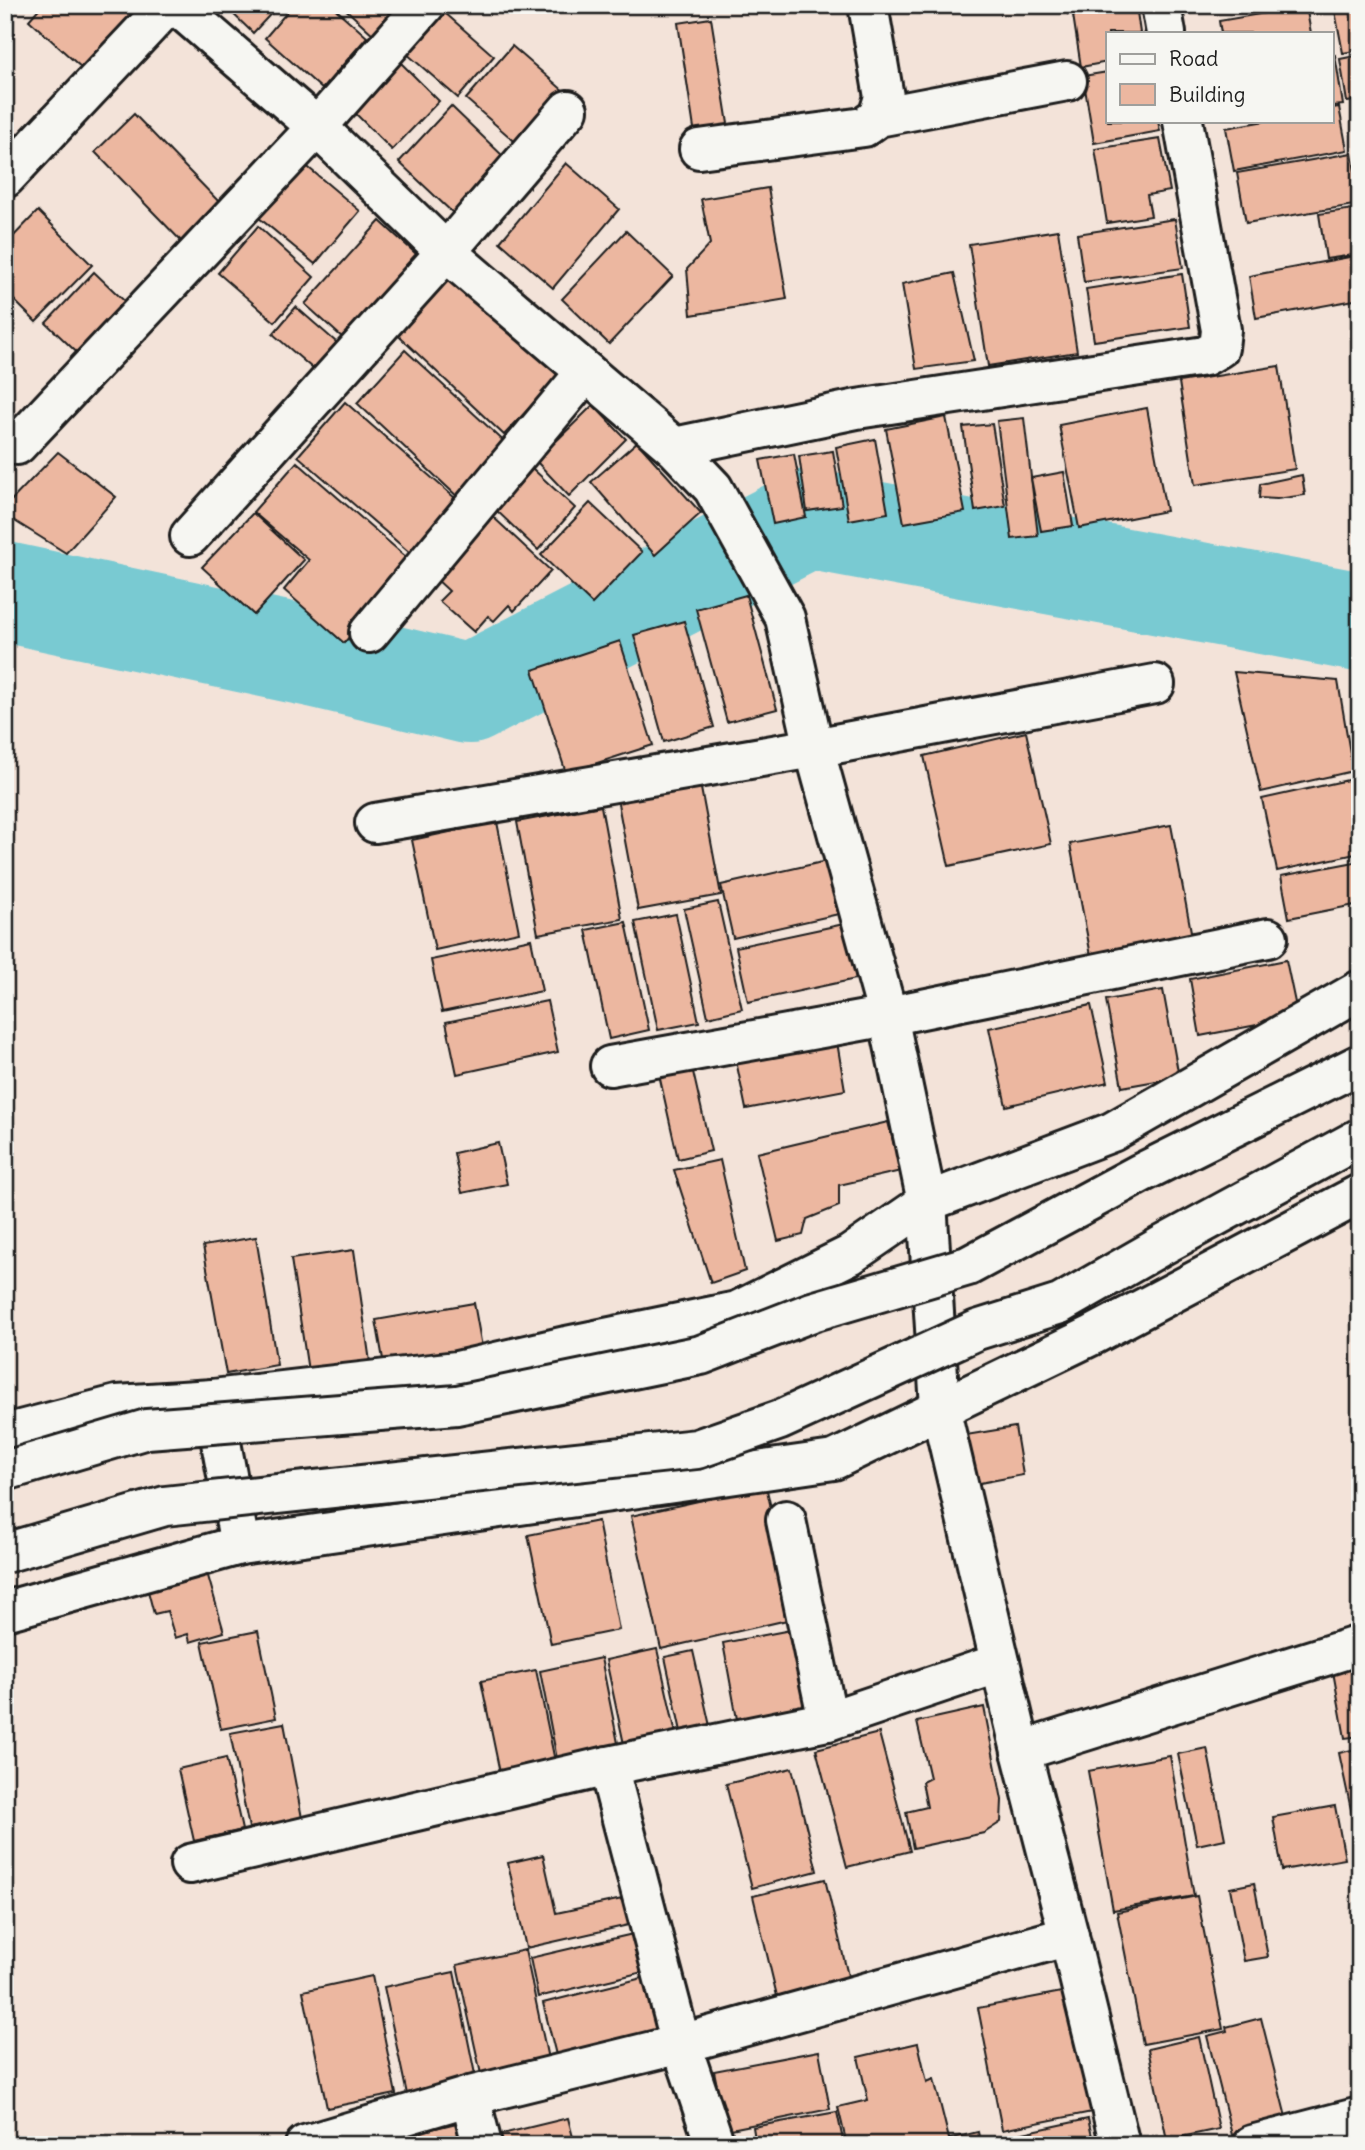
<svg xmlns="http://www.w3.org/2000/svg" width="1365" height="2150" font-family="Delius,sans-serif">
<style>
.lines{fill:none;stroke-linecap:round;stroke-linejoin:round}
.river{stroke:#79cad2;stroke-width:100}
.building{fill:#ecb7a0;stroke:#1c1c1c;stroke-width:2}
.minor-casing{stroke:#1c1c1c;stroke-width:44}
.tertiary-casing{stroke:#1c1c1c;stroke-width:44}
.minor{stroke:#f6f6f2;stroke-width:38}
.tertiary{stroke:#f6f6f2;stroke-width:38}
.secondary-bridge-casing{stroke:#1c1c1c;stroke-width:44;stroke-linecap:butt}
.secondary-bridge{stroke:#f6f6f2;stroke-width:38}
</style>
<rect width="100%" height="100%" fill="#f3e3d9"/>
<filter id="ink" filterUnits="userSpaceOnUse"><feTurbulence type="fractalNoise" baseFrequency=".0143" numOctaves="2"/><feDisplacementMap in="SourceGraphic" scale="14" xChannelSelector="R" yChannelSelector="G"/><feConvolveMatrix kernelMatrix="1 2 1 2 8 2 1 2 1" color-interpolation-filters="sRGB"/></filter>
<g filter="url(#ink)">
<g class="lines">
<!-- river -->
<polyline class="river" points="5,592 322,659 469,694 808,519 1360,622"/>
</g>
<!-- building -->
<g class="building">
<polygon points="42,5 130,5 136,11 83,69 29,20"/>
<polygon points="230,5 279,5 253,33 227,8"/>
<polygon points="293,5 331,5 367,37 322,89 265,38"/>
<polygon points="341,5 402,5 375,36"/>
<polygon points="436,5 494,56 458,98 399,47"/>
<polygon points="1066,5 1120,5 1068,14"/>
<polygon points="1136,5 1140,33 1108,33 1108,62 1081,67 1073,15"/>
<polygon points="1360,5 1360,50 1343,53 1334,6"/>
<polygon points="1306,6 1311,33 1221,33 1219,21"/>
<polygon points="711,18 729,130 695,135 678,23"/>
<polygon points="512,46 565,92 520,146 466,99"/>
<polygon points="1335,55 1343,105 1332,106 1332,56"/>
<polygon points="1360,55 1360,100 1347,102 1340,59"/>
<polygon points="395,57 439,101 392,150 347,105"/>
<polygon points="1108,72 1108,121 1158,121 1160,131 1094,143 1083,76"/>
<polygon points="451,106 505,158 454,214 399,162"/>
<polygon points="1339,107 1347,150 1234,171 1226,128 1265,121 1332,121 1332,108"/>
<polygon points="134,114 223,206 184,244 95,152"/>
<polygon points="1160,139 1170,191 1147,195 1151,216 1107,223 1095,149"/>
<polygon points="1352,153 1360,204 1246,223 1237,173"/>
<polygon points="303,163 360,211 315,264 258,217"/>
<polygon points="566,163 619,209 553,288 500,242"/>
<polygon points="768,188 787,299 691,315 687,269 710,244 701,199"/>
<polygon points="1360,208 1360,254 1326,259 1319,214"/>
<polygon points="38,211 92,265 36,322 5,291 5,245"/>
<polygon points="1175,219 1183,268 1084,282 1077,234"/>
<polygon points="380,221 427,264 353,347 305,304"/>
<polygon points="258,226 314,277 275,322 218,273"/>
<polygon points="1058,230 1077,352 988,366 969,244"/>
<polygon points="626,231 673,276 609,344 562,299"/>
<polygon points="1360,255 1360,299 1256,318 1249,276"/>
<polygon points="445,264 562,373 504,435 388,326"/>
<polygon points="94,272 138,314 91,366 46,323"/>
<polygon points="954,273 974,361 916,369 902,284"/>
<polygon points="1182,274 1190,327 1094,341 1086,289"/>
<polygon points="296,307 343,348 320,375 273,334"/>
<polygon points="405,350 509,446 460,499 357,403"/>
<polygon points="1279,366 1295,469 1195,485 1179,382"/>
<polygon points="345,402 463,505 417,559 298,456"/>
<polygon points="593,405 626,439 569,496 536,461"/>
<polygon points="1147,408 1166,511 1079,528 1059,425"/>
<polygon points="946,417 965,512 904,523 886,429"/>
<polygon points="1024,418 1038,536 1012,539 997,421"/>
<polygon points="992,424 1005,506 975,511 963,427"/>
<polygon points="875,439 888,513 849,520 836,447"/>
<polygon points="637,442 701,513 655,555 591,482"/>
<polygon points="833,451 842,506 807,511 799,456"/>
<polygon points="58,452 116,497 66,553 5,515 5,507"/>
<polygon points="794,454 806,517 773,524 760,460"/>
<polygon points="297,462 413,563 344,643 284,590 309,560 253,512"/>
<polygon points="533,469 575,508 538,550 496,510"/>
<polygon points="1064,472 1073,526 1041,531 1031,478"/>
<polygon points="1302,475 1305,495 1277,499 1259,498 1260,484"/>
<polygon points="590,503 642,552 592,604 541,555"/>
<polygon points="253,513 304,560 254,615 202,567"/>
<polygon points="492,516 551,571 514,611 509,605 494,621 488,616 474,632 439,601 449,591 435,578"/>
<polygon points="746,595 777,709 727,722 696,609"/>
<polygon points="684,621 714,727 664,742 634,635"/>
<polygon points="620,641 653,745 566,773 533,670"/>
<polygon points="1234,672 1338,681 1353,771 1261,792"/>
<polygon points="1026,732 1051,844 949,866 924,756"/>
<polygon points="1357,778 1360,791 1360,853 1277,871 1262,799"/>
<polygon points="700,783 721,895 638,910 617,798"/>
<polygon points="601,806 622,919 538,934 517,822"/>
<polygon points="497,822 519,932 435,950 412,840"/>
<polygon points="1171,825 1193,942 1092,961 1070,844"/>
<polygon points="831,860 843,913 733,938 721,885"/>
<polygon points="1360,861 1360,904 1289,918 1281,876"/>
<polygon points="718,902 742,1009 708,1017 684,909"/>
<polygon points="676,914 699,1022 658,1030 635,922"/>
<polygon points="626,922 649,1030 609,1039 586,930"/>
<polygon points="844,924 856,979 748,1002 736,947"/>
<polygon points="531,939 542,991 442,1012 431,960"/>
<polygon points="1286,960 1298,1017 1200,1036 1190,979"/>
<polygon points="1163,990 1179,1077 1122,1087 1106,1000"/>
<polygon points="547,1001 558,1052 457,1074 446,1022"/>
<polygon points="1091,1005 1108,1082 1006,1106 989,1028"/>
<polygon points="836,1036 845,1090 746,1109 735,1056"/>
<polygon points="691,1063 711,1151 678,1159 658,1070"/>
<polygon points="888,1122 901,1171 839,1185 839,1206 807,1219 803,1235 778,1241 757,1153"/>
<polygon points="498,1143 507,1184 462,1193 454,1153"/>
<polygon points="720,1160 745,1271 711,1283 674,1170"/>
<polygon points="256,1237 277,1365 226,1374 203,1246"/>
<polygon points="354,1250 370,1362 308,1371 291,1259"/>
<polygon points="474,1303 482,1347 384,1365 376,1320"/>
<polygon points="1015,1427 1023,1475 969,1485 960,1436"/>
<polygon points="766,1486 796,1618 661,1649 631,1516"/>
<polygon points="598,1521 619,1630 551,1644 528,1535"/>
<polygon points="206,1569 224,1632 190,1642 188,1634 175,1638 167,1611 154,1614 148,1591 143,1593 141,1587"/>
<polygon points="796,1629 813,1717 739,1730 723,1643"/>
<polygon points="258,1631 276,1718 221,1729 202,1642"/>
<polygon points="657,1649 677,1738 625,1749 606,1660"/>
<polygon points="693,1651 712,1735 683,1741 665,1657"/>
<polygon points="601,1658 620,1753 558,1764 540,1671"/>
<polygon points="1360,1661 1360,1736 1345,1738 1332,1666"/>
<polygon points="536,1670 555,1761 500,1773 481,1681"/>
<polygon points="984,1707 1002,1800 1001,1822 984,1833 913,1848 906,1812 927,1807 922,1782 930,1778 917,1722"/>
<polygon points="284,1723 302,1818 249,1828 230,1733"/>
<polygon points="879,1733 910,1851 847,1867 816,1749"/>
<polygon points="1207,1748 1225,1839 1197,1845 1178,1754"/>
<polygon points="1360,1748 1360,1817 1353,1819 1339,1753"/>
<polygon points="1170,1756 1194,1896 1113,1910 1088,1771"/>
<polygon points="226,1758 242,1830 194,1841 178,1769"/>
<polygon points="792,1768 817,1871 752,1888 726,1784"/>
<polygon points="1335,1806 1345,1859 1282,1870 1273,1817"/>
<polygon points="543,1855 556,1913 627,1898 633,1924 526,1948 508,1863"/>
<polygon points="825,1879 849,1980 777,1996 753,1896"/>
<polygon points="1254,1883 1268,1957 1244,1961 1230,1888"/>
<polygon points="1197,1896 1223,2029 1143,2044 1117,1912"/>
<polygon points="633,1934 643,1972 538,1997 530,1958"/>
<polygon points="525,1950 548,2059 481,2074 457,1965"/>
<polygon points="454,1972 477,2084 408,2099 384,1987"/>
<polygon points="372,1976 396,2094 327,2108 303,1991"/>
<polygon points="650,1976 666,2040 559,2067 543,2003"/>
<polygon points="1067,1991 1092,2112 1002,2130 978,2008"/>
<polygon points="1261,2018 1288,2125 1233,2139 1207,2036 1227,2031 1226,2027"/>
<polygon points="1199,2037 1219,2129 1167,2140 1148,2049"/>
<polygon points="918,2043 927,2082 934,2079 949,2139 978,2132 980,2141 997,2137 998,2145 847,2145 838,2107 868,2100 858,2057"/>
<polygon points="819,2051 830,2109 726,2130 714,2071"/>
<polygon points="837,2112 844,2145 756,2145 753,2127"/>
<polygon points="568,2118 575,2145 488,2145 486,2138"/>
<polygon points="1088,2119 1094,2145 1007,2145 1005,2137"/>
<polygon points="465,2121 470,2145 422,2145 419,2132"/>
<polygon points="409,2126 414,2145 367,2145"/>
</g>
<g class="lines">
<!-- minor casing -->
<g class="minor-casing">
<g id="minor">
<polyline points="176,5 317,127 446,252 674,447 713,488 785,618 814,748 888,1016 927,1202 940,1407 1021,1751 1069,1936 1120,2145"/>
<polyline points="868,5 884,97 878,117"/>
<polyline points="1161,5 1166,33"/>
<polyline points="699,149 864,127 878,117 1067,81"/>
<polyline points="5,178 168,5"/>
<polyline points="17,445 317,127 425,5"/>
<polyline points="674,447 857,409 1205,356 1219,348 1221,330 1183,121"/>
<polyline points="190,536 446,252 568,110"/>
<polyline points="369,633 586,372"/>
<polyline points="375,823 814,748 1155,684"/>
<polyline points="610,1066 888,1016 1268,938"/>
<polyline points="213,1399 240,1545"/>
<polyline points="786,1520 828,1721"/>
<polyline points="1021,1751 1360,1645"/>
<polyline points="608,1766 681,2044 715,2145"/>
<polyline points="190,1864 608,1766 828,1721 1000,1663"/>
<polyline points="470,2096 482,2145"/>
<polyline points="305,2145 470,2096 681,2044 1069,1936"/>
<polyline points="1252,2145 1360,2117"/>
</g>
</g>
<!-- tertiary casing -->
<g class="tertiary-casing">
<g id="tertiary">
<polyline points="5,1434 117,1405 213,1399 457,1371 566,1346 737,1311 850,1255 927,1202 1112,1132 1360,990"/>
<polyline points="5,1611 240,1545 834,1460 1093,1335 1360,1194"/>
</g>
</g>
<!-- minor -->
<use href="#minor" class="minor"/>
<!-- tertiary -->
<use href="#tertiary" class="tertiary"/>
<!-- secondary-bridge casing -->
<g class="secondary-bridge-casing">
<g id="secondary-bridge">
<polyline points="5,1471 147,1429 457,1405 701,1355 812,1312 968,1266 1141,1173 1360,1064"/>
<polyline points="5,1553 165,1506 697,1449 780,1420 977,1330 1060,1304 1163,1245 1360,1138"/>
</g>
</g>
<!-- secondary-bridge -->
<use href="#secondary-bridge" class="secondary-bridge"/>
</g>
</g>
<!-- margin -->
<rect width="1365" height="2150" fill="none" stroke="#f6f6f2" stroke-width="28"/>
<rect x="14" y="14" width="1337" height="2122" fill="none" stroke="#1c1c1c" stroke-width="2.5" filter="url(#ink)"/>
<!-- legend -->
<rect x="1106" y="32" width="228" height="91" fill="#f6f6f2" stroke="#9f9f9c" stroke-width="2"/>
<rect x="1120" y="54" width="35" height="10" fill="#f6f6f2" stroke="#9f9f9c" stroke-width="2"/>
<text x="1169" y="66" font-size="21" fill="#1c1c1c">Road</text>
<rect x="1120" y="84" width="35" height="21" fill="#ecb7a0" stroke="#9f9f9c" stroke-width="2"/>
<text x="1169" y="102" font-size="21" fill="#1c1c1c">Building</text>
</svg>
